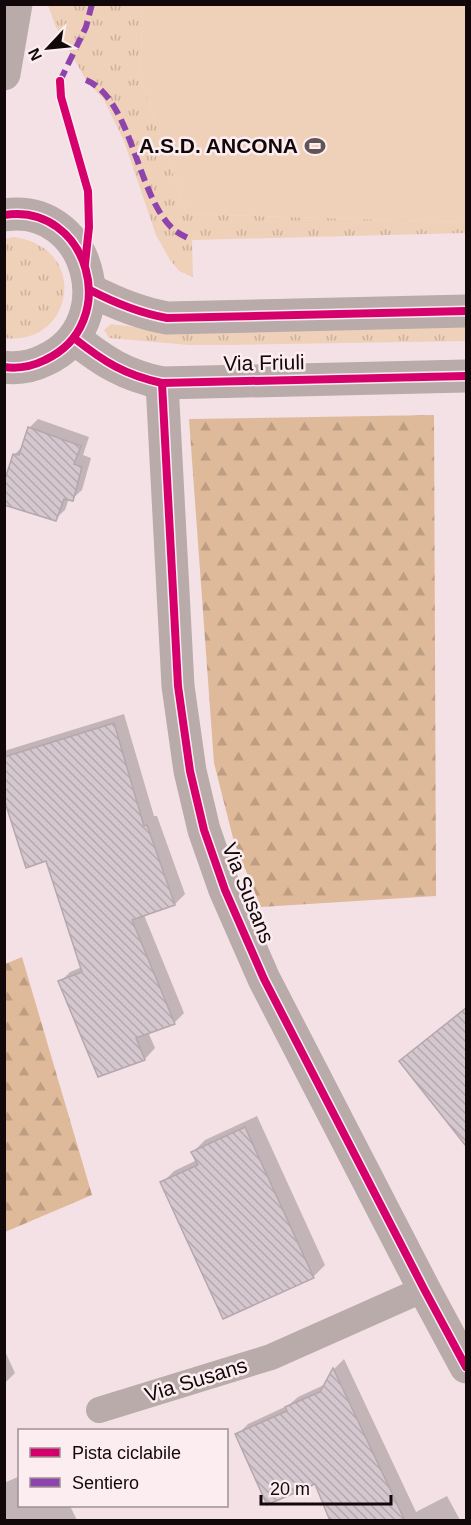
<svg xmlns="http://www.w3.org/2000/svg" width="471" height="1525" font-family="Arial,sans-serif">
<style>
.grass{fill:url(#grass-tufts)}
.forest{fill:url(#forest-firs)}
.garden{fill:#efd0b9}
.shadow{fill:#0003}
.building{fill:url(#building-back-hatch);stroke:#b4a7ad;stroke-width:1.5}
.lines{fill:none;stroke-linecap:round;stroke-linejoin:round}
.lane{stroke:#b8aba9;stroke-width:26}
.street{stroke:#b8aba9;stroke-width:33}
.quiet{stroke:#8e44ad;stroke-width:6;stroke-dasharray:12 6;stroke-linecap:butt}
.cycleway-casing{stroke:#fbedf0;stroke-width:11}
.cycleway{stroke:#d6006c;stroke-width:8}
.labels{text-anchor:middle;stroke-width:5;stroke-linejoin:round;paint-order:stroke}
.poi-label{font-size:21px;font-weight:bold;fill:#12080a;stroke:#fbedf0;text-anchor:end}
.street-label{font-size:21px;fill:#12080a;stroke:#fbedf0}
</style>
<defs>
<pattern id="grass-tufts" width="24" height="20" patternUnits="userSpaceOnUse" patternTransform="scale(1.5)"><rect width="24" height="20" fill="#efd0b9"/><path d="M3 7l-1-3M5 7V3M7 7l1-3M15 17l-1-3M17 17v-4M19 17l1-3" fill="none" stroke="#ccb19e"/></pattern>
<pattern id="forest-firs" width="22" height="20" patternUnits="userSpaceOnUse" patternTransform="scale(1.5)"><rect width="22" height="20" fill="#dfba9a"/><path d="M5 1l3.5 6h-7zM16 11l3.5 6h-7z" fill="#be9e83"/></pattern>
<pattern id="building-back-hatch" width="6" height="6" patternUnits="userSpaceOnUse" patternTransform="scale(1.5)"><rect width="6" height="6" fill="#d4c7cd"/><path d="M-1 5l2 2M0 0l6 6M5-1l2 2" fill="none" stroke="#b5a9af"/></pattern>
</defs>
<rect width="100%" height="100%" fill="#f4e1e5"/>
<!-- grass -->
<g class="grass">
<polygon points="48,5 143,5 140,77 187,214 466,222 466,233 192,240 193,277 179,271 170,260 156,235 124,141 104,100 86,80 55,25"/>
<path d="M13,237c78,10 61,110 -9,101l1,-99z"/>
<polygon points="111,324 183,333 466,327 466,341 223,345 189,345 109,338 104,330"/>
</g>
<!-- forest -->
<g class="forest">
<polygon points="434,415 436,896 261,907 234,842 214,763 189,419"/>
<polygon points="22,957 92,1195 5,1232 5,964"/>
</g>
<!-- garden -->
<polygon class="garden" points="143,5 466,5 466,222 187,214 140,77"/>
<!-- shadow -->
<g class="shadow">
<polygon points="38,419 89,437 83,455 91,458 82,490 72,499 69,498 65,510 55,519 14,455 23,446 29,428"/>
<polygon points="124,714 154,816 157,816 185,894 175,904 144,915 184,1013 174,1023 148,1032 155,1048 145,1059 99,1075 60,982 70,972 82,967 47,859 4,791 4,751"/>
<polygon points="466,1007 466,1120 455,1129 401,1061"/>
<polygon points="257,1116 325,1265 313,1277 162,1183 174,1171 197,1160 193,1152 205,1140"/>
<polygon points="4,1349 15,1373 4,1384"/>
<polygon points="344,1359 416,1512 447,1496 460,1520 360,1520 316,1482 237,1435 248,1424 289,1405 298,1397 326,1384 334,1369"/>
<polygon points="20,1476 20,1506 70,1506 77,1520 4,1520 4,1483"/>
</g>
<!-- building -->
<g class="building">
<polygon points="28,427 81,446 74,464 82,467 73,501 64,499 56,521 4,505 4,482 13,454 19,455"/>
<polygon points="114,723 144,826 147,825 175,905 132,920 175,1024 136,1038 145,1060 98,1077 58,981 82,972 46,861 26,868 4,799 4,757"/>
<polygon points="466,1008 466,1146 399,1061"/>
<polygon points="245,1127 314,1278 223,1319 160,1182 198,1165 191,1152"/>
<polygon points="333,1368 405,1521 330,1521 315,1484 267,1505 235,1434 287,1411 285,1407 320,1392"/>
</g>
<g class="lines">
<!-- lane -->
<polyline class="lane" points="99,1410 271,1357 424,1289"/>
<!-- street -->
<g class="street">
<polyline points="4,74 16,4"/>
<path d="M4,215c85,-13 119,109 41,145 -12,6 -27,9 -41,7"/>
<path d="M90,290c25,13 49,23 77,28l299,-7"/>
<path d="M74,338c30,24 51,37 88,45l304,-7"/>
<polyline points="162,383 178,686 190,771 204,830 225,890 264,979 424,1289 466,1367"/>
</g>
<!-- quiet -->
<g class="quiet">
<path d="M86,80c46,19 50,113 86,148 5,5 14,9 20,12"/>
<polyline points="60,81 86,27 92,4"/>
</g>
<!-- cycleway casing -->
<g class="cycleway-casing">
<g id="cycleway">
<polyline points="60,81 61,97 88,191 89,227 85,264"/>
<path d="M4,215c85,-13 119,109 41,145 -12,6 -27,9 -41,7"/>
<path d="M90,290c25,13 49,23 77,28l299,-7"/>
<path d="M74,338c30,24 51,37 88,45l304,-7"/>
<polyline points="162,383 178,686 190,771 204,830 225,890 264,979 424,1289 466,1367"/>
</g>
</g>
<!-- cycleway -->
<use href="#cycleway" class="cycleway"/>
</g>
<!-- icons -->
<defs>
<g id="stadium-bare" transform="scale(1.62)"><path d="M0-5a6.5 5 0 1 0 0 10a6.5 5 0 1 0 0-10ZM-3.5-1.8h7v3.6h-7Z" fill="#615457" stroke="#fbedf0" stroke-width="2.5" paint-order="stroke"/></g>
</defs>
<g fill-rule="evenodd">
<use href="#stadium-bare" x="315" y="146"/>
</g>
<g class="labels">
<!-- poi labels -->
<g class="poi-label">
<text x="298" y="153">A.S.D. ANCONA</text>
</g>
<!-- street labels -->
<g class="street-label">
<text transform="translate(264 363) rotate(-1)" y="7">Via Friuli</text>
<text transform="translate(248 893) rotate(68)" y="7">Via Susans</text>
<text transform="translate(196 1380) rotate(-17)" y="7">Via Susans</text>
</g>
</g>
<!-- border -->
<rect width="471" height="1525" fill="none" stroke="#12080a" stroke-width="12"/>
<!-- legend -->
<rect x="18" y="1429" width="210" height="78" fill="#fbedf0" stroke="#9e9194" stroke-width="1.5"/>
<rect x="30" y="1448" width="30" height="9" fill="#d6006c" stroke="#9e9194" stroke-width="1.5"/>
<text x="72" y="1459" font-size="18" fill="#12080a">Pista ciclabile</text>
<rect x="30" y="1478" width="30" height="9" fill="#8e44ad" stroke="#9e9194" stroke-width="1.5"/>
<text x="72" y="1489" font-size="18" fill="#12080a">Sentiero</text>
<!-- north arrow -->
<g transform="translate(48 48) rotate(244)" stroke="#fbedf0" stroke-width="4.5" paint-order="stroke">
<path d="M0-4.5L10 22L0 15L-10 22Z" fill="#12080a"/>
<text y="-9" font-size="16" font-weight="bold" text-anchor="middle" fill="#12080a">N</text>
</g>
<!-- scale -->
<path d="M261 1495v9h130v-9" fill="none" stroke="#12080a" stroke-width="3"/>
<text x="270" y="1495" font-size="18" fill="#12080a" stroke="#fbedf0" stroke-width="4.5" paint-order="stroke">20 m</text>
</svg>
